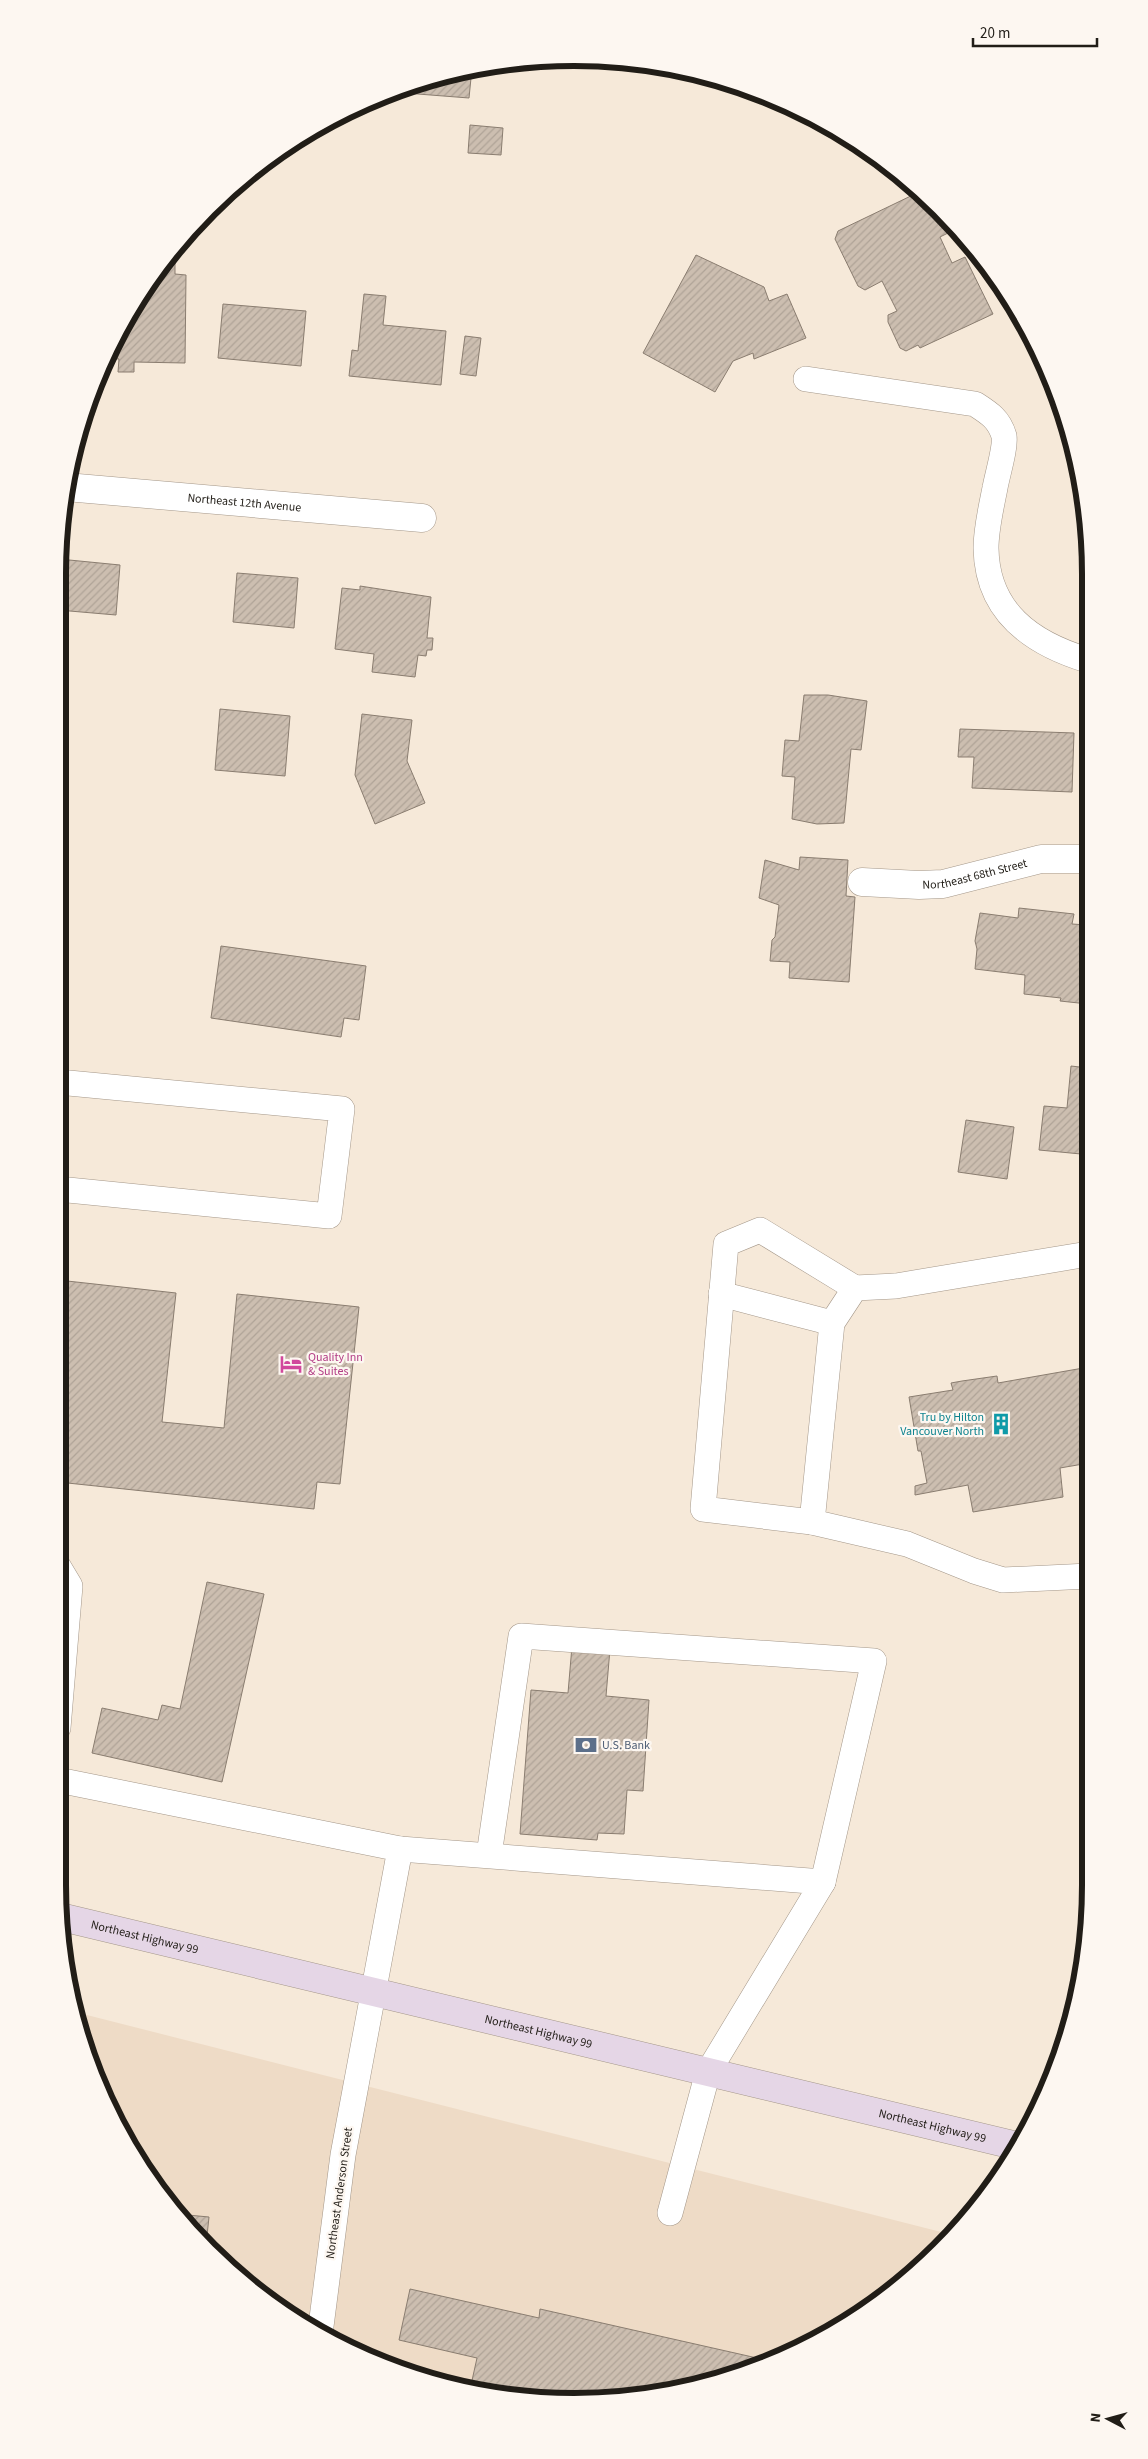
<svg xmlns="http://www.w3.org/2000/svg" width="1148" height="2459" font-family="'Source Sans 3',sans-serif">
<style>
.built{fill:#eedbc6}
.building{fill:url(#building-hatch);stroke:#8a7d70}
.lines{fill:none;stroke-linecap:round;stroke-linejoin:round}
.lane-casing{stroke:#a49789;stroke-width:26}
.street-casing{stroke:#a49789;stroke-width:29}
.secondary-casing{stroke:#a49789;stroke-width:29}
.lane{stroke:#fff;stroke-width:25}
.street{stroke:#fff;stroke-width:28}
.secondary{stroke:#e5d6e6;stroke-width:28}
.labels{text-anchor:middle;stroke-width:4.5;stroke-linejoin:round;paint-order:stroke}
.street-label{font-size:12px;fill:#211d17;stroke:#fdf7f1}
.hotel-label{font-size:12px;fill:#b23c85;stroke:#fdf7f1;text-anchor:start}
.culture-label{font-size:12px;fill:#0d838f;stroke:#fdf7f1;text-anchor:end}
.service-label{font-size:12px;fill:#4e5e75;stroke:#fdf7f1;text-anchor:start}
.rim{fill:none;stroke:#211d17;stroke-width:6}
</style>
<defs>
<pattern id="building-hatch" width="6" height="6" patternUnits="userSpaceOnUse" patternTransform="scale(1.25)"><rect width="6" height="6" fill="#ccbeb0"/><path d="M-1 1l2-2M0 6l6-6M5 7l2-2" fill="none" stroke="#afa397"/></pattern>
</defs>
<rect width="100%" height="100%" fill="#f6e9d9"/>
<!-- built -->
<polygon class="built" points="75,2012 953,2235 889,2295 832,2332 740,2374 674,2392 574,2401 474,2392 408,2374 316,2332 259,2295 185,2225 127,2143 85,2051"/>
<!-- building -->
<g class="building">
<polygon points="472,68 469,98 392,92"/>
<polygon points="470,125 503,128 501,155 468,153"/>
<polygon points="917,193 954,230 940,237 952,263 965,257 993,314 920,348 918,345 906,351 900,348 888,322 888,315 897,311 882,281 865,290 858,286 835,239 838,231"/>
<polygon points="696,255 764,287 769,301 787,294 806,338 754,359 753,353 733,361 715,392 643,353"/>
<polygon points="170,257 175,257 175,274 186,275 185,363 134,362 134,372 118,372 119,359 106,358 144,287"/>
<polygon points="364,294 386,296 383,325 446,331 441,385 349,376 352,350 358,351"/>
<polygon points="223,304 306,311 301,366 218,358"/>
<polygon points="465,336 481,338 476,376 460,374"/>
<polygon points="59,559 120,565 116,615 58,610"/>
<polygon points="237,573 298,578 294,628 233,622"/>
<polygon points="360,586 431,597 427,638 433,638 432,650 427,650 426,656 418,655 415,677 372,672 374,654 335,649 342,588 360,590"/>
<polygon points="804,695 828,695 867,701 861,750 851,749 844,823 817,824 792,819 795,777 782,776 785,740 799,741"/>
<polygon points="220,709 290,716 285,776 215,770"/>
<polygon points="362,714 412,720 407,761 425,803 375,824 355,775"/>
<polygon points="960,729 1074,733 1072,792 972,788 974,757 958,757"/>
<polygon points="800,857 848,860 846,896 855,897 849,982 789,978 790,962 770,961 772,940 775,937 779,905 759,898 765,860 799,870"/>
<polygon points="1019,908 1074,914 1072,924 1087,925 1088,1004 1060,1001 1061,998 1024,994 1025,975 975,969 977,949 975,941 980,913 1018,918"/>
<polygon points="221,946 366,966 359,1020 344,1018 341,1037 211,1018"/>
<polygon points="1071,1066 1088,1068 1088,1169 1080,1168 1081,1154 1039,1150 1044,1106 1067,1108"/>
<polygon points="966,1120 1014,1127 1007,1179 958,1172"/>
<polygon points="58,1280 176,1293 162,1422 224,1428 237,1294 359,1307 340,1484 317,1482 314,1509 58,1482"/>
<polygon points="1089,1367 1089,1463 1060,1468 1063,1497 973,1512 968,1485 915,1495 915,1486 927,1483 921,1451 918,1451 909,1397 953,1390 951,1383 962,1381 997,1376 998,1383"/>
<polygon points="207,1582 264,1594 222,1782 92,1753 102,1708 158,1720 162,1705 180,1709"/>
<polygon points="572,1646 610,1649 606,1696 649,1700 643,1791 627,1790 624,1834 598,1833 597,1840 520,1834 531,1690 568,1693"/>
<polygon points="177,2214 209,2217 206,2245 185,2225"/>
<polygon points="410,2289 539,2318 540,2309 757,2358 755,2368 740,2374 674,2392 574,2401 519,2396 471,2385 477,2358 399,2340"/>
</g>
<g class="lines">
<!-- lane casing -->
<g class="lane-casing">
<g id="lane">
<path d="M806,379l169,25c14,9 24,15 29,32 2,11 -7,40 -9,52 -4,20 -9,41 -9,60 1,64 45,95 101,112"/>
<polyline points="58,1189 329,1216 342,1109 58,1082"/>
<polyline points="1088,1254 896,1286 855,1288 832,1323 812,1522 907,1544 974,1571 1003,1580 1089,1576"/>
<polyline points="721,1294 832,1323"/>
<polyline points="812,1522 703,1509 726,1244 760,1230 855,1288"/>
<polyline points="58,1728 70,1586 58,1566"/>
<polyline points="58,1780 400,1849 343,2155 320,2334"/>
<polyline points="400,1849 823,1882 708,2072 670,2213"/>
<polyline points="489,1855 521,1636 874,1661 823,1882"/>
</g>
</g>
<!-- street casing -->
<g class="street-casing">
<g id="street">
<path id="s1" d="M66,487l356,31"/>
<path id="s2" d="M862,882l57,3 24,-1 98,-25h46"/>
</g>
</g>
<!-- secondary casing -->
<g class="secondary-casing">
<g id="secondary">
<path id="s3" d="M61,1917l956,229"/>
</g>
</g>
<!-- lane -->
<use href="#lane" class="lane"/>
<!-- street -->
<use href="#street" class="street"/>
<!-- secondary -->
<use href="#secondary" class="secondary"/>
</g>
<!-- icons -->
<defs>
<g id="hotel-bare" transform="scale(1.725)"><path d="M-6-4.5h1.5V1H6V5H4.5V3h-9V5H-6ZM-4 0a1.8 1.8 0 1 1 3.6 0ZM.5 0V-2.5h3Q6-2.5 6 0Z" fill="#d1479c" stroke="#fdf7f1" stroke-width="2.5" paint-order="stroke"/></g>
<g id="building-bare" transform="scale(1.725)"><path d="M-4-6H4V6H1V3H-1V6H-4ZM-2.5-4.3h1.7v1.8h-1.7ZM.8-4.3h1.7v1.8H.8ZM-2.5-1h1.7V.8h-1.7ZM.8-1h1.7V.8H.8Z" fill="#0f9aa8" stroke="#fdf7f1" stroke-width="2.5" paint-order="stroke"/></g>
<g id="bank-bare" transform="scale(1.725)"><path d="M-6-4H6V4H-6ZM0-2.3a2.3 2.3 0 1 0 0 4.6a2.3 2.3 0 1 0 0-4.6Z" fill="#5c6f8a" stroke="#fdf7f1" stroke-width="2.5" paint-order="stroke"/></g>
</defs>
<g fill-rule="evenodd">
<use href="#hotel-bare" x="291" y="1364"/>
<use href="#building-bare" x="1001" y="1424"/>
<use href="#bank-bare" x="586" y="1745"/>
</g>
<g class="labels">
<!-- street labels -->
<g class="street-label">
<text dy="4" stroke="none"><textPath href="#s1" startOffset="179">Northeast 12th Avenue</textPath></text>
<text dy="4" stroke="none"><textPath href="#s2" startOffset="114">Northeast 68th Street</textPath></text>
<text dy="4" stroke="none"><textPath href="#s3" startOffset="86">Northeast Highway 99</textPath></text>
<text dy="4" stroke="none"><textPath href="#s3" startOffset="491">Northeast Highway 99</textPath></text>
<text dy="4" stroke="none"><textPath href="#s3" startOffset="896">Northeast Highway 99</textPath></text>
<text transform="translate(339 2193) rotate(-82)" y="4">Northeast Anderson Street</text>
</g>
<!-- hotel labels -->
<g class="hotel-label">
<text x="308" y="1361">Quality Inn<tspan x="308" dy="14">&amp; Suites</tspan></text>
</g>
<!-- culture labels -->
<g class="culture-label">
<text x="984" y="1421">Tru by Hilton<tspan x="984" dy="14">Vancouver North</tspan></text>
</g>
<!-- service labels -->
<g class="service-label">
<text x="602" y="1749">U.S. Bank</text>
</g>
</g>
<!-- crop -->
<path d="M0 0H1148V2459H0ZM574 66H574A508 508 0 0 1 1082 574V1885A508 508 0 0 1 574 2393H574A508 508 0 0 1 66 1885V574A508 508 0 0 1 574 66Z" fill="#fdf7f1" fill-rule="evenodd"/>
<path class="rim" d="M574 66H574A508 508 0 0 1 1082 574V1885A508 508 0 0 1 574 2393H574A508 508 0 0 1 66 1885V574A508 508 0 0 1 574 66Z"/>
<!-- north arrow -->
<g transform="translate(1108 2419) rotate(276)" stroke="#fdf7f1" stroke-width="4" paint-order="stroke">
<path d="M0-4L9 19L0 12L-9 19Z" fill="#211d17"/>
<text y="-8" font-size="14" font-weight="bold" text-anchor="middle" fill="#211d17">N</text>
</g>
<!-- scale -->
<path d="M973 38v8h124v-8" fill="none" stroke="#211d17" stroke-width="2.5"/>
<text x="980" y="38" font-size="15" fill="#211d17" stroke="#fdf7f1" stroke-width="4" paint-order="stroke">20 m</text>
</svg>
